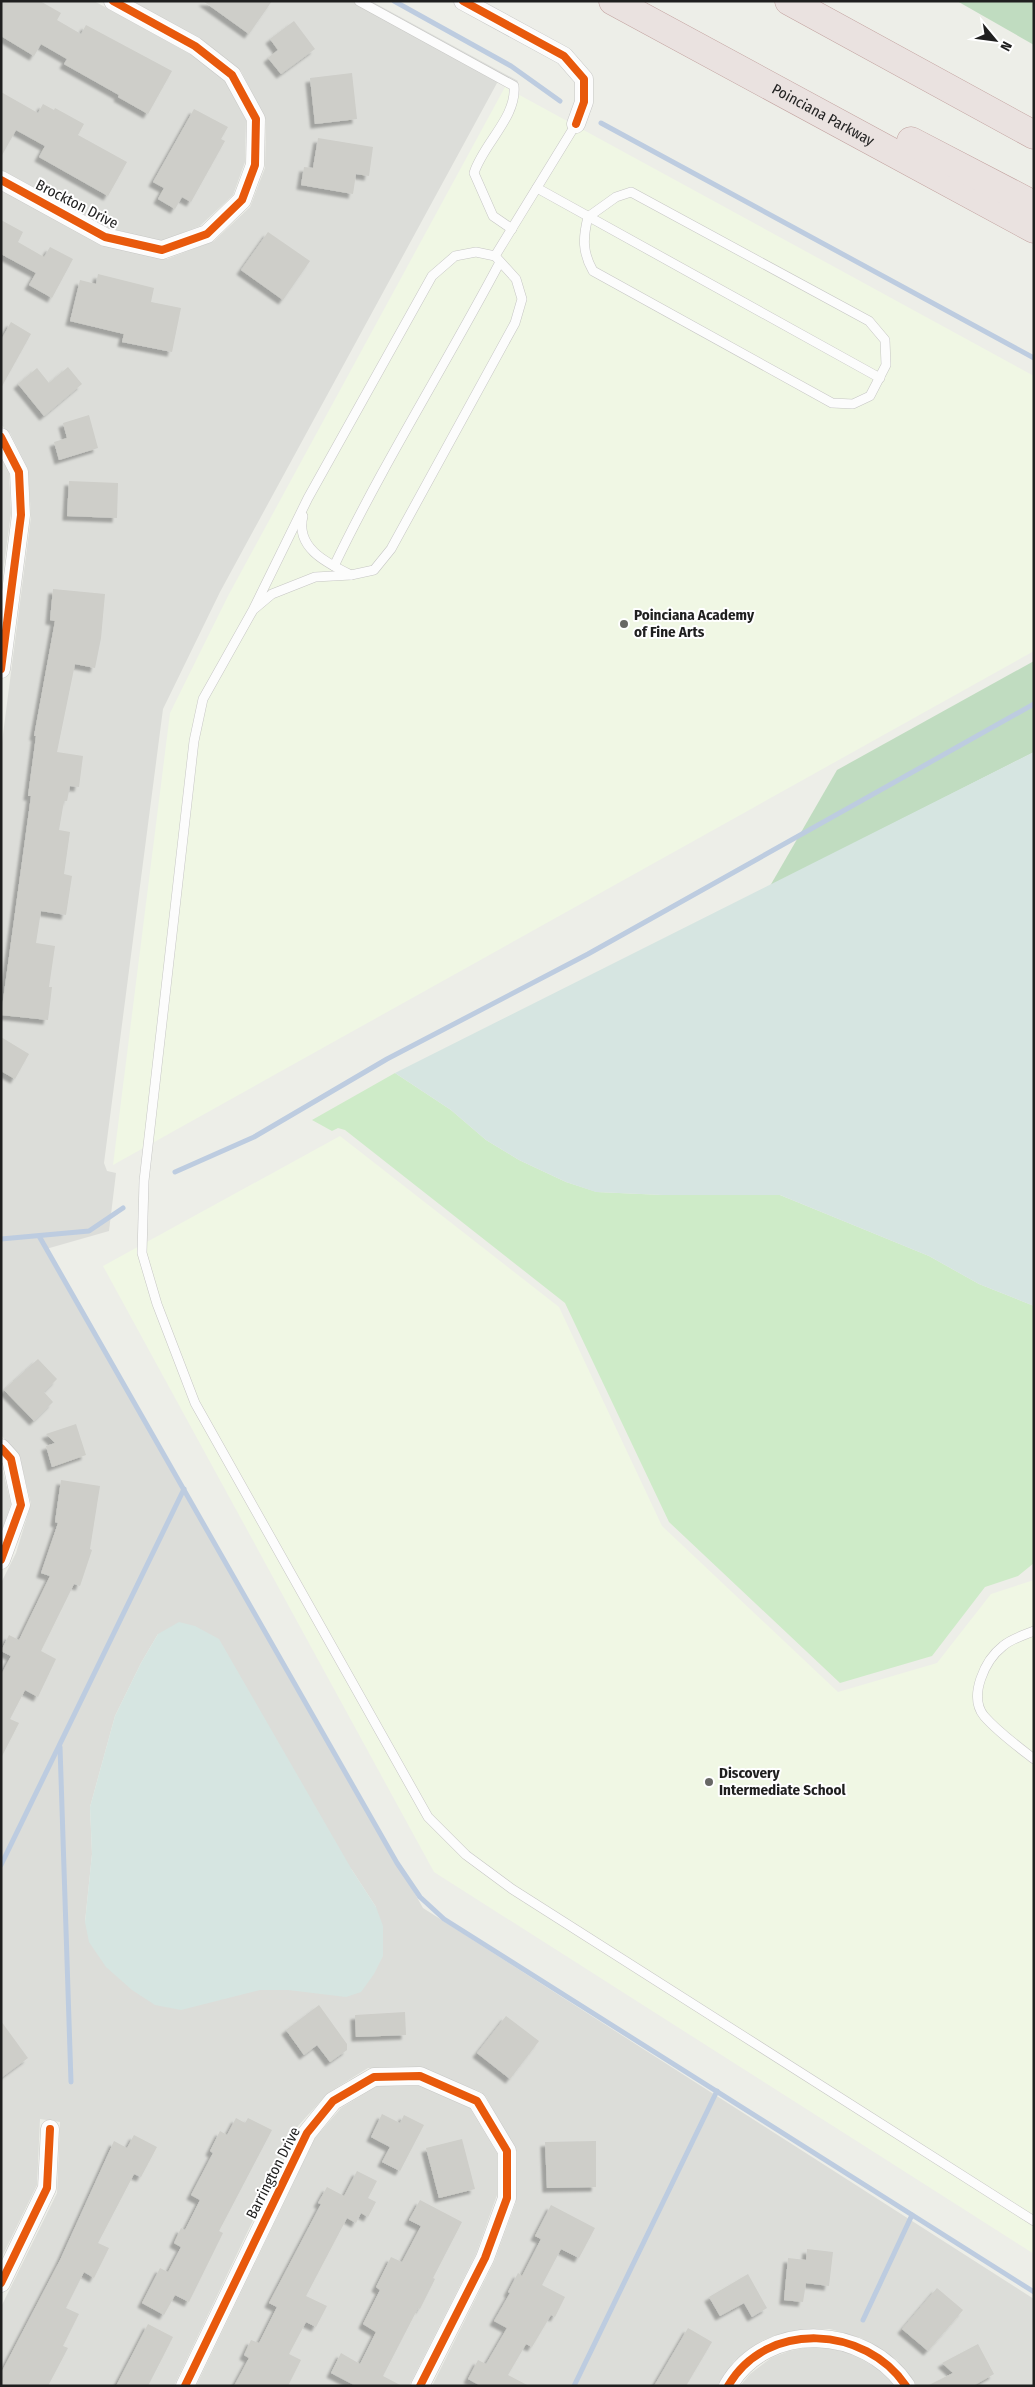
<svg xmlns="http://www.w3.org/2000/svg" width="1035" height="2387" font-family="'Fira Sans Condensed',sans-serif">
<style>
.residential{fill:#dcddd9;fill-rule:evenodd}
.education{fill:#f0f7e4}
.grass{fill:#ceebc8}
.forest{fill:#c0dcc0}
.wetland{fill:#d6e5e1}
.lines{fill:none;stroke-linecap:round;stroke-linejoin:round}
.stream{stroke:#bdcce0;stroke-width:5}
.building{fill:#cecec9;filter:url(#shadow)}
.lane-casing{stroke:#c6c6c4;stroke-width:10}
.street-casing{stroke:#c6c6c4;stroke-width:19}
.highway-casing{stroke:#c2a29f;stroke-width:29}
.lane{stroke:#fcfcfc;stroke-width:9}
.street{stroke:#fcfcfc;stroke-width:18}
.highway{stroke:#eae2e0;stroke-width:28}
.cycleway-casing{stroke:#fff;stroke-width:11}
.cycleway{stroke:#e8590c;stroke-width:8}
.poi-dot{fill:#676765;stroke:#fff;stroke-width:2}
.labels{text-anchor:middle;stroke-width:4;stroke-linejoin:round;paint-order:stroke}
.street-label{font-size:15px;fill:#1f1f1f;stroke:#fff}
.poi-label{font-size:15px;font-weight:bold;fill:#1f1f1f;stroke:#fff;text-anchor:start}
</style>
<defs>
<filter id="shadow"><feDropShadow dx="-4.5" dy="4.5" stdDeviation="1" flood-color="#0004"/></filter>
</defs>
<rect width="100%" height="100%" fill="#edeee8"/>
<!-- residential -->
<g class="residential">
<polygon points="1,1 94,1 190,54 225,80 246,120 245,162 233,195 200,226 161,241 108,228 1,170"/>
<path d="M132,1h239l147,80 -2,3 -15,-4 -4,3 -277,509 -57,117 -59,454 3,8 9,2 -7,58 -63,18 377,659 611,391v87h-117l-20,-26 -36,-22 -31,-9h-23l-25,4 -21,8 -27,20 -17,25h-285l62,-124 22,-60 1,-50 -31,-55 -5,-5 -63,-25 -50,1 -40,25 -30,33 -124,260h-173v-79l56,-114 3,-71 -20,-3 -3,66 -36,74v-676l15,-30 15,-49 -11,-46 -19,-23v-685l30,-233 -3,-48 -18,-36 -9,-8v-235l103,56 63,13 47,-18 36,-34 15,-39 1,-48 -25,-49 -40,-32zM158,1634l194,236 24,37 -88,83h-28l-175,-68 7,-68 -2,-47 25,-91 26,-53z"/>
<polygon points="1,457 9,473 11,513 1,587"/>
<polygon points="1,1463 11,1504 1,1533"/>
<polygon points="418,2085 470,2108 497,2153 497,2195 476,2254 409,2386 196,2386 315,2138 341,2108 377,2086"/>
<polygon points="810,2347 830,2348 854,2355 883,2372 894,2386 740,2386 750,2374 771,2358 789,2351"/>
</g>
<!-- education -->
<g class="education">
<polygon points="505,87 1034,376 1034,651 113,1165 170,713 228,596"/>
<polygon points="340,1136 559,1307 662,1526 838,1692 937,1663 991,1594 1034,1580 1034,2254 434,1872 103,1266"/>
</g>
<!-- grass -->
<polygon class="grass" points="395,1073 451,1110 486,1140 519,1160 566,1182 597,1192 663,1195 780,1195 929,1256 979,1284 1034,1306 1034,1563 1018,1576 985,1587 932,1656 840,1683 669,1522 565,1303 345,1130 338,1128 332,1131 312,1120"/>
<!-- forest -->
<g class="forest">
<polygon points="957,1 1034,1 1034,45"/>
<polygon points="1034,661 1034,752 770,886 837,770"/>
</g>
<!-- wetland -->
<g class="wetland">
<polygon points="1034,752 1034,1306 979,1284 929,1256 780,1195 663,1195 596,1192 566,1182 519,1160 486,1140 451,1110 395,1073"/>
<polygon points="179,1622 195,1626 219,1639 352,1870 376,1907 383,1926 383,1956 374,1974 361,1992 346,1997 288,1990 260,1990 181,2010 155,2005 132,1990 106,1967 89,1942 85,1922 92,1854 90,1807 115,1716 141,1663 158,1634"/>
</g>
<g class="lines">
<!-- stream -->
<g class="stream">
<polyline points="394,1 511,66 560,101"/>
<polyline points="601,123 1034,358"/>
<polyline points="175,1172 254,1137 387,1059 588,954 1034,704"/>
<polyline points="39,1236 397,1863 420,1897 444,1919 1034,2292"/>
<polyline points="1,1239 89,1231 123,1208"/>
<polyline points="60,1747 71,2082"/>
<polyline points="1,1865 184,1489"/>
<polyline points="863,2320 912,2215"/>
<polyline points="574,2386 717,2091"/>
</g>
</g>
<!-- building -->
<g class="building">
<polygon points="1,1 40,1 61,13 57,20 81,34 86,25 172,71 148,114 118,97 119,95 64,64 67,59 41,44 34,56 1,36"/>
<polygon points="203,1 272,1 249,34"/>
<polygon points="294,21 315,49 281,74 268,58 278,50 270,39"/>
<polygon points="352,73 357,119 315,124 310,78"/>
<polygon points="1,92 38,113 43,104 54,110 55,108 84,124 78,135 127,162 108,196 39,157 45,146 16,130 1,157"/>
<polygon points="194,109 228,127 221,139 225,141 191,202 182,197 175,209 158,199 164,188 153,182"/>
<polygon points="318,138 373,147 369,176 356,174 353,194 301,185 304,167 313,168"/>
<polygon points="1,220 23,232 18,242 44,257 50,247 73,259 52,298 29,285 36,273 1,254"/>
<polygon points="268,232 310,261 283,300 241,270"/>
<polygon points="98,274 154,288 151,302 181,308 172,352 122,342 124,334 70,321 80,280 96,284"/>
<polygon points="11,322 31,334 1,388 1,340"/>
<polygon points="68,367 82,384 44,416 18,384 37,368 49,383"/>
<polygon points="89,415 98,448 59,460 54,442 67,438 63,423"/>
<polygon points="69,481 118,483 117,518 67,516"/>
<polygon points="53,589 105,594 101,638 95,668 75,664 57,752 83,756 79,787 70,786 67,801 64,801 59,830 70,832 64,874 72,876 66,915 41,911 36,943 55,946 49,987 52,987 48,1020 1,1015 31,796 28,796 36,736 34,736 55,621 50,620"/>
<polygon points="1,1037 29,1054 15,1079 1,1071"/>
<polygon points="38,1359 57,1379 44,1392 53,1402 34,1421 4,1390"/>
<polygon points="76,1424 86,1455 52,1467 46,1446 55,1443 46,1434"/>
<polygon points="61,1480 100,1486 90,1549 92,1550 80,1586 74,1584 41,1651 56,1659 38,1697 25,1690 10,1719 19,1723 1,1758 1,1675 11,1656 1,1651 9,1635 19,1640 50,1576 41,1573 58,1523 55,1522"/>
<polygon points="319,2005 347,2044 347,2050 330,2062 317,2045 304,2055 286,2030"/>
<polygon points="405,2012 406,2035 356,2037 355,2015"/>
<polygon points="506,2016 539,2041 510,2079 477,2053"/>
<polygon points="1,2021 28,2058 1,2078"/>
<polygon points="382,2114 400,2123 404,2115 424,2125 400,2171 382,2162 390,2147 371,2137"/>
<polygon points="236,2118 245,2123 248,2118 272,2130 219,2231 223,2233 189,2302 175,2295 164,2315 142,2303 160,2268 168,2272 181,2247 174,2243 181,2228 185,2230 200,2200 191,2195 213,2153 210,2151 220,2131 227,2135"/>
<polygon points="134,2135 157,2147 141,2177 134,2174 98,2243 109,2248 94,2278 84,2272 66,2308 79,2314 63,2346 68,2348 48,2386 1,2386 1,2373 60,2260 114,2141 127,2148"/>
<polygon points="462,2139 475,2189 439,2198 426,2148"/>
<polygon points="596,2141 596,2187 547,2188 545,2142"/>
<polygon points="357,2171 377,2181 368,2198 376,2202 368,2217 361,2213 356,2223 347,2218 306,2296 327,2306 316,2327 306,2322 289,2354 301,2360 288,2386 234,2386 249,2358 244,2355 251,2340 259,2343 277,2307 269,2303 321,2204 318,2203 327,2187 344,2196"/>
<polygon points="420,2200 462,2222 433,2278 435,2279 420,2309 418,2308 383,2376 402,2386 356,2386 331,2373 341,2353 360,2364 376,2332 363,2324 380,2290 376,2287 391,2257 402,2262 421,2226 409,2220"/>
<polygon points="551,2205 595,2228 579,2258 561,2249 542,2285 565,2297 555,2317 551,2315 532,2347 526,2344 508,2375 529,2386 481,2386 468,2379 478,2360 486,2364 507,2328 494,2321 510,2293 508,2292 518,2273 522,2276 541,2239 535,2236"/>
<polygon points="807,2249 833,2252 829,2286 806,2283 803,2302 784,2300 788,2258 806,2260"/>
<polygon points="748,2274 767,2308 752,2317 744,2303 720,2316 709,2297"/>
<polygon points="937,2288 963,2310 928,2351 902,2329"/>
<polygon points="148,2324 173,2337 148,2386 116,2386"/>
<polygon points="688,2328 712,2342 686,2386 654,2386"/>
<polygon points="978,2344 994,2374 973,2386 927,2386 953,2373 942,2363"/>
</g>
<g class="lines">
<!-- lane casing -->
<g class="lane-casing">
<g id="lane">
<path d="M359,1l155,85c3,31 -31,58 -40,87l19,43 19,13"/>
<polyline points="537,188 880,378"/>
<path d="M631,192l238,129 16,19 1,25 -16,31 -17,8 -21,-1 -239,-132c-11,-19 -10,-34 -5,-54l28,-20z"/>
<polyline points="495,256 576,124"/>
<path d="M303,516c-8,32 24,47 48,59"/>
<path d="M334,566c50,-104 112,-202 166,-304"/>
<polyline points="253,610 272,594 315,577 351,575 374,570 391,549 515,323 522,299 516,279 495,256 476,252 455,256 432,276 308,498 253,610 203,699 194,741 144,1181 142,1253 157,1304 195,1403 428,1817 466,1855 512,1889 1034,2221"/>
<path d="M1034,1631c-10,4 -23,8 -31,15 -18,14 -35,50 -19,70 14,16 33,30 50,43"/>
</g>
</g>
<!-- street casing -->
<g class="street-casing">
<g id="street">
<polyline points="463,1 564,56 584,79 584,102 576,124"/>
<polyline points="1,180 105,237 162,250 207,234 242,200 255,165 256,119 232,75 195,46 113,1"/>
<polyline points="1,437 19,472 21,515 1,669"/>
<polyline points="1,1448 11,1459 21,1505 1,1560"/>
<polyline points="1,2283 47,2188 50,2129"/>
<polyline points="185,2386 307,2133 333,2101 374,2077 420,2076 477,2101 507,2151 507,2198 485,2258 420,2386"/>
<path d="M728,2386c39,-67 138,-60 178,0"/>
</g>
</g>
<!-- highway casing -->
<g class="highway-casing">
<g id="highway">
<path id="s1" d="M613,1l421,228"/>
<polyline points="789,1 1034,135"/>
<polyline points="911,141 1034,205"/>
</g>
</g>
<!-- lane -->
<use href="#lane" class="lane"/>
<!-- street -->
<use href="#street" class="street"/>
<!-- highway -->
<use href="#highway" class="highway"/>
<!-- cycleway casing -->
<g class="cycleway-casing">
<g id="cycleway">
<polyline points="463,1 564,56 584,79 584,102 576,124"/>
<polyline points="1,180 105,237 162,250 207,234 242,200 255,165 256,119 232,75 195,46 113,1"/>
<polyline points="1,437 19,472 21,515 1,669"/>
<polyline points="1,1448 11,1459 21,1505 1,1560"/>
<polyline points="1,2283 47,2188 50,2129"/>
<polyline points="185,2386 307,2133 333,2101 374,2077 420,2076 477,2101 507,2151 507,2198 485,2258 420,2386"/>
<path d="M728,2386c39,-67 138,-60 178,0"/>
</g>
</g>
<!-- cycleway -->
<use href="#cycleway" class="cycleway"/>
</g>
<!-- markers -->
<g class="poi-dot">
<circle cx="624" cy="624" r="5"/>
<circle cx="709" cy="1782" r="5"/>
</g>
<g class="labels">
<!-- street labels -->
<g class="street-label">
<text dy="5" stroke="none"><textPath href="#s1" startOffset="239">Poinciana Parkway</textPath></text>
<text transform="translate(77 204) rotate(27)" y="5">Brockton Drive</text>
<text transform="translate(273 2173) rotate(-63)" y="5">Barrington Drive</text>
</g>
<!-- poi labels -->
<g class="poi-label">
<text x="634" y="620">Poinciana Academy<tspan x="634" dy="17">of Fine Arts</tspan></text>
<text x="719" y="1778">Discovery<tspan x="719" dy="17">Intermediate School</tspan></text>
</g>
</g>
<!-- border -->
<rect width="1035" height="2387" fill="none" stroke="#1f1f1f" stroke-width="5"/>
<!-- north arrow -->
<g transform="translate(995 40) rotate(119)" stroke="#ffffff" stroke-width="4" paint-order="stroke">
<path d="M0-4L9 19L0 12L-9 19Z" fill="#1f1f1f"/>
<text y="-8" font-size="14" font-weight="bold" text-anchor="middle" fill="#1f1f1f">N</text>
</g>
</svg>
